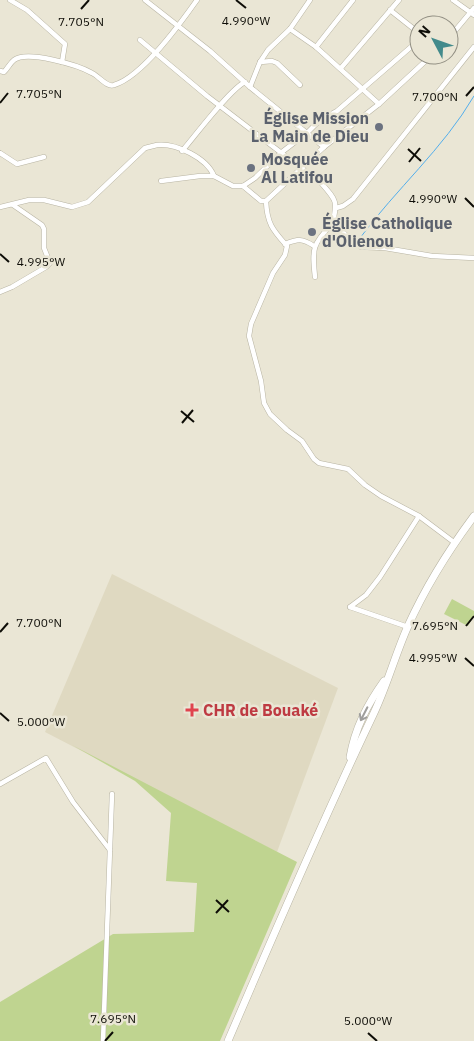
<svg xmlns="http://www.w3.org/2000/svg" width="474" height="1041" font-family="'IBM Plex Sans',sans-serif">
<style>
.built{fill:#dfd9c1}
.green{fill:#bfd490}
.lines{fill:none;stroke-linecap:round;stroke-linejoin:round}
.stream{stroke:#53aeec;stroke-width:1}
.minor-casing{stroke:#b8b4a3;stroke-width:5.5}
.primary-casing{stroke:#b8b4a3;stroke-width:8}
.minor{stroke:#fff;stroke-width:4.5}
.primary{stroke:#fff;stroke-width:7}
.oneway{stroke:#9f9e9c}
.ticks{fill:none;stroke:#0e0d07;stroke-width:2}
.worship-dot{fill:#6b7280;stroke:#eae6d5;stroke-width:2}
.health-dot{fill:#e0444e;stroke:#eae6d5;stroke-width:2}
.labels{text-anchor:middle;stroke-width:5;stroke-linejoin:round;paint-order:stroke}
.worship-label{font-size:16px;font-weight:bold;fill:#5b616d;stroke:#eae6d5;text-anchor:start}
.health-label{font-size:16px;font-weight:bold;fill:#be3a42;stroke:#eae6d5;text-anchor:start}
.ticks-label{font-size:12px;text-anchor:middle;fill:#0e0d07;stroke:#eae6d5;stroke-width:5;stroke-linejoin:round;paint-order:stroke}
</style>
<rect width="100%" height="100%" fill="#eae6d5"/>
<!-- built -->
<polygon class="built" points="112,574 338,688 277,852 45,732"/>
<!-- green -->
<g class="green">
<polygon points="452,599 474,611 474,615 468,626 444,614"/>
<polygon points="72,745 297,862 220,1041 0,1041 0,1002 113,934 194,932 197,883 166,881 171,813 135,781"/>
</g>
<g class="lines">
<!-- stream -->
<path class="stream" d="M360,238c36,-49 83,-89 114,-142"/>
<!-- minor casing -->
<g class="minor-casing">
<g id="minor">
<polyline points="10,0 27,10 65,44 62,62"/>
<polyline points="145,0 210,51 250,87 324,147"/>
<polyline points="453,0 474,15"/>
<polyline points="390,10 419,33"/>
<polyline points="290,29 316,47 379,104"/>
<polyline points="449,38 474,8"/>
<path d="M140,40l67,56 115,88c15,17 15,17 11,39l17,16 11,8 24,1 47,8 42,2"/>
<polyline points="316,47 353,0"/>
<path d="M432,55l-53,49 -55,43 -58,54c1,23 7,29 21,45l-2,9 -12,18 -22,51 -2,12 12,45 3,22 6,11 17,16 15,11 12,18 5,4 29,6 17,16 16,11 38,20 36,27"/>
<polyline points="260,62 272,61 277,63 300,85"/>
<polyline points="341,68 399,0"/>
<path d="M0,71l4,1c4,-4 6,-9 10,-12 13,-10 64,5 78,13 7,3 15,15 22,12 28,-8 66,-61 83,-85"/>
<polyline points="250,87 260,62 268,50 290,29 310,0"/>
<path d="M182,151c13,-15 48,-62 63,-69"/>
<polyline points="0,153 17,164 44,157"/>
<polyline points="161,181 200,176 214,176"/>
<polyline points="243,186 261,201 266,201"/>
<path d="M0,207l29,-7h15l28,7 16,-5 57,-54c4,-1 8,-2 12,-3 19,-2 50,13 57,31l19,10h10l12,-8 27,-26 26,-20 11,-11 18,-10 82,-71"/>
<polyline points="336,208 343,206 353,199 474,47"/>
<path d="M285,244c13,-5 17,-6 29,2"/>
<path d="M315,277c-3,-28 -3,-33 18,-54"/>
<polyline points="0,292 12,287 46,267 50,263 44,248 44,229 42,225 13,205"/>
<polyline points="350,607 366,595 380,577 419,516"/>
<polyline points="350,607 408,627"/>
<polyline points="0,784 46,758 73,802 110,850"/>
<polyline points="103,1041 112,794"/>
</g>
</g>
<!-- primary casing -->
<g class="primary-casing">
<g id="primary">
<path d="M350,757c5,-29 17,-52 34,-76"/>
<path d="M228,1041c47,-110 94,-219 145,-326 14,-29 22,-60 35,-89 18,-40 40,-75 66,-110"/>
</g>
</g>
<!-- minor -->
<use href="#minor" class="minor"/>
<!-- primary -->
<use href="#primary" class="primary"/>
</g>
<!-- one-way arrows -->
<defs><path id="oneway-shaft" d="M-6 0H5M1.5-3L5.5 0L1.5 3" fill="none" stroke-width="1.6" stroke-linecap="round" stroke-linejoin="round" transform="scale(1.25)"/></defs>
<use class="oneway" href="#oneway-shaft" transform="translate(364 714) rotate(117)"/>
<!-- ticks -->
<path class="ticks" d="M236,0l10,8M81,9l8,-9M466,96l8,-9M0,103l8,-10M408,149l13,12M409,162l11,-14M465,198l9,9M0,254l9,8M181,411l13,11M182,423l11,-13M466,626l8,-10M0,632l8,-9M465,658l9,8M0,713l9,8M216,900l13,12M216,913l12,-13M368,1033l9,8M105,1041l8,-9"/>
<!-- markers -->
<g class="worship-dot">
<circle cx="379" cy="127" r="5"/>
<circle cx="251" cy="168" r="5"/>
<circle cx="312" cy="232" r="5"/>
</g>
<path class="health-dot" d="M189.5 702.5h5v5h5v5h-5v5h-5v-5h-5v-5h5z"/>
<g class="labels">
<!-- worship labels -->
<g class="worship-label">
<text x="369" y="124" text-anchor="end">Église Mission<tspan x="369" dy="18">La Main de Dieu</tspan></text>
<text x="261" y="165">Mosquée<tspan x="261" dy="18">Al Latifou</tspan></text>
<text x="322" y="229">Église Catholique<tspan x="322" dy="18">d'Olienou</tspan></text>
</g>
<!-- health labels -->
<g class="health-label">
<text x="203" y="716">CHR de Bouaké</text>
</g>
</g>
<g class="ticks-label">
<text x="246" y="25">4.990°W</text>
<text x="81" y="26">7.705°N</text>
<text x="39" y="98">7.705°N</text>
<text x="435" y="101">7.700°N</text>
<text x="433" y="203">4.990°W</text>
<text x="41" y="266">4.995°W</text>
<text x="39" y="627">7.700°N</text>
<text x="435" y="630">7.695°N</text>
<text x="433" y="662">4.995°W</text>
<text x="41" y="726">5.000°W</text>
<text x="113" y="1023">7.695°N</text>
<text x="368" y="1025">5.000°W</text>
</g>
<!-- north arrow -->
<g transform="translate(434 40) rotate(311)"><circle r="24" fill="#eae6d5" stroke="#928f83"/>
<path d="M0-4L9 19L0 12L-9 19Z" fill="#428a8b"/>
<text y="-8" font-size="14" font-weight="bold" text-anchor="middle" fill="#0e0d07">N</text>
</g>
</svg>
